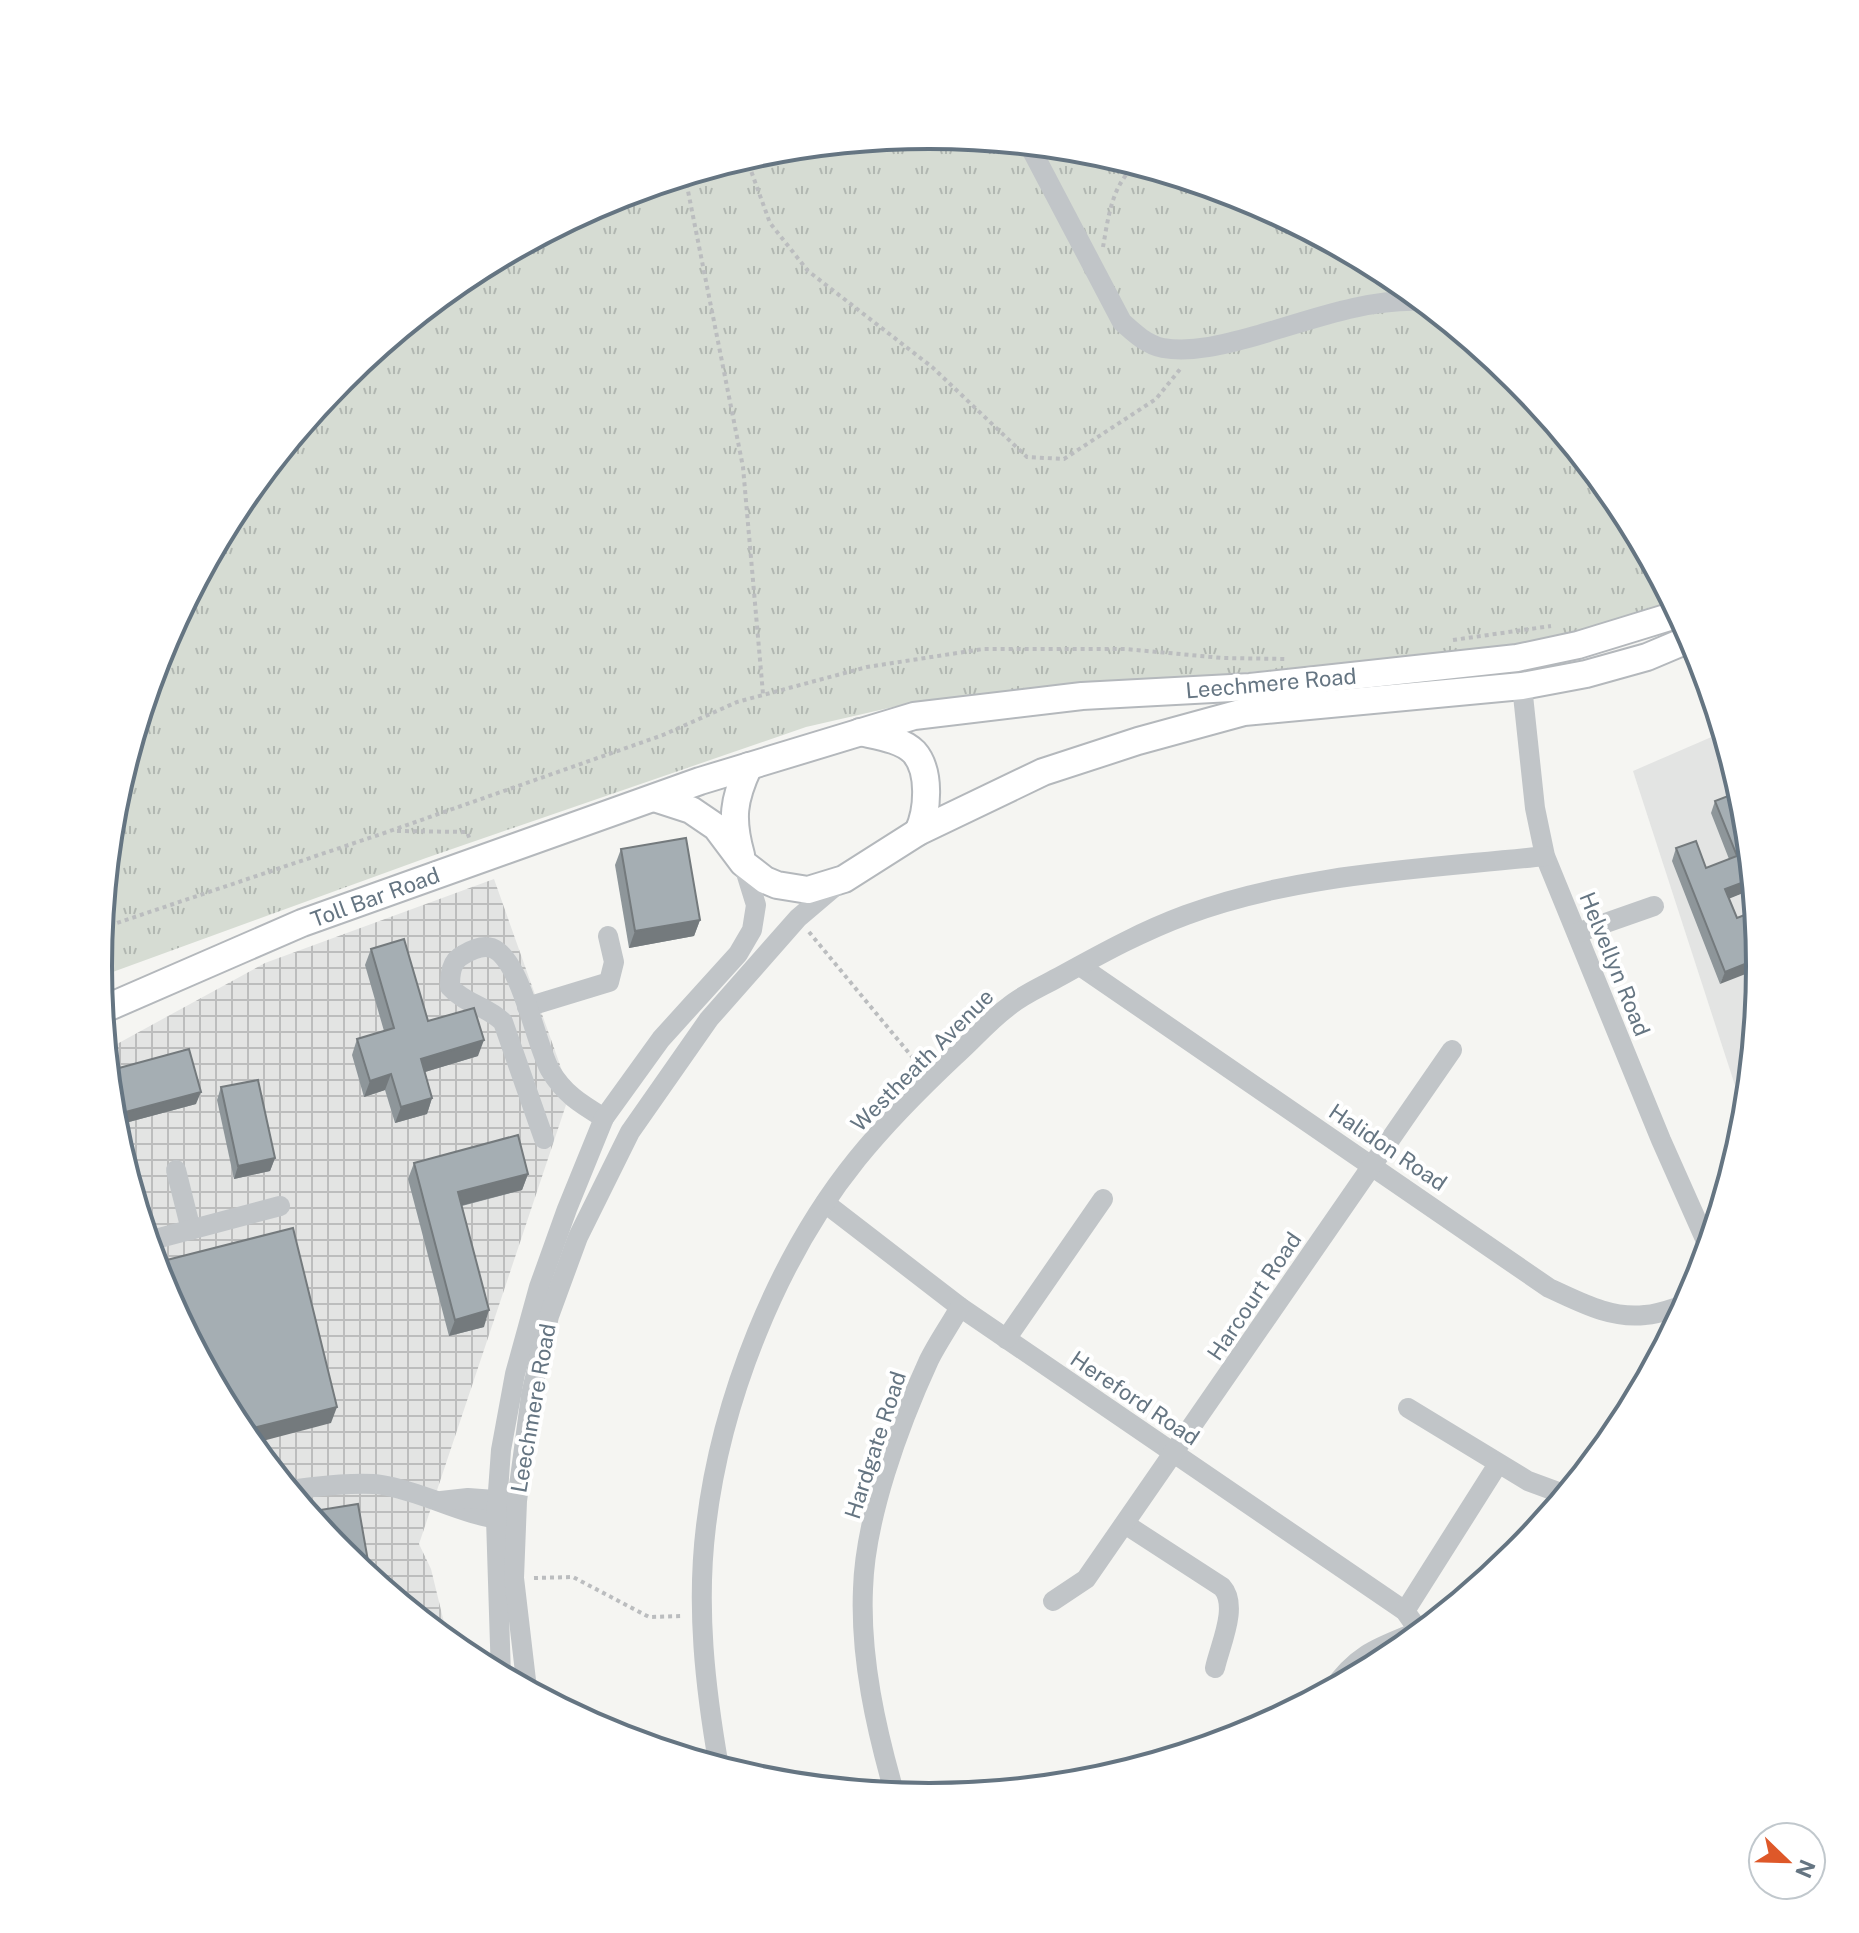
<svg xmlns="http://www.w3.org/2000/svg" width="1859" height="1933" font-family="'Public Sans',sans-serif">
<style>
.built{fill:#e3e4e3}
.industrial{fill:url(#industrial-grid)}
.park{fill:url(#park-tufts)}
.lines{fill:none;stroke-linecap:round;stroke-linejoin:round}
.major-casing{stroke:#b4b8bc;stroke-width:30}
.path{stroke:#bbbdbf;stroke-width:4;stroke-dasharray:4 4;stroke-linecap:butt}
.minor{stroke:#c1c5c8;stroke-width:20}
.major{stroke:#fff;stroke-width:26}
.wall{fill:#8e969a}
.shaded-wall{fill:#747a7d}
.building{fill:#a5aeb3;stroke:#747a7d;stroke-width:2}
.labels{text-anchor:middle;stroke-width:8;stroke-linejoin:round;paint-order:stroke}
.street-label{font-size:22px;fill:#657582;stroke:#fff}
.rim{fill:none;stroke:#657582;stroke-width:4}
</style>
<defs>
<pattern id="industrial-grid" width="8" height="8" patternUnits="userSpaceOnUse" patternTransform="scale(2)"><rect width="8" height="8" fill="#e3e4e3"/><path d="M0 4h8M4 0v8" fill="none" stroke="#bcbdbd"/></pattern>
<pattern id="park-tufts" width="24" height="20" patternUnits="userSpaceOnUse" patternTransform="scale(2)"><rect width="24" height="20" fill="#d6dcd3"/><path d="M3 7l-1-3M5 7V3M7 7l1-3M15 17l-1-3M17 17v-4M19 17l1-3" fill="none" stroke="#b1b7b1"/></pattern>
</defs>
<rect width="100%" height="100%" fill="#f5f5f2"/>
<!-- built -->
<polygon class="built" points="1723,732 1745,805 1761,967 1747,1104 1742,1107 1633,771"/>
<!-- industrial -->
<polygon class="industrial" points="494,879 570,1093 419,1544 431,1569 449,1643 341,1554 238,1428 161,1284 114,1128 106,1050 265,963"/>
<!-- park -->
<polygon class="park" points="930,135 1092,151 1248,198 1392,275 1518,379 1621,505 1672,600 1637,617 1527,647 915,702 806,727 426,858 99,977 98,966 114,804 161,648 238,504 342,378 468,275 612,198 768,151"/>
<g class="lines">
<!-- major casing -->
<g class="major-casing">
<g id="major">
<path d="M860,732c17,4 41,7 54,20 17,19 14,59 4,80"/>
<polyline points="654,798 691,810 716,827 743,863 765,880 777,885 808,890 844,879 918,832 1043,772 1138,741 1244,712 1522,686 1586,674 1647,657 1692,638"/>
<path d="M741,855c-10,-36 -8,-55 8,-89"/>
<polyline points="102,1010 302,923 700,781 914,716 1082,696 1250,687 1517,658 1578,645 1679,614"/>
</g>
</g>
<!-- path -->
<g class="path">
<polyline points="861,142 905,141 926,135"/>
<polyline points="746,157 770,223 808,271 932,367 1027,457 1064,459 1156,399 1181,368"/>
<polyline points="685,176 743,467 763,694"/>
<path d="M1103,247c5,-28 9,-65 34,-82"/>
<polyline points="1453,640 1551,626"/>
<polyline points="397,831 467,832 470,840"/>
<polyline points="102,928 390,831 663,735 737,702 867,667 983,649 1125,649 1223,658 1286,659"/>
<polyline points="809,932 918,1064"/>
<polyline points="534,1578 573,1577 649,1617 683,1616"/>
</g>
<!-- minor -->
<g class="minor">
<path d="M1029,145l93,177c12,11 25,23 41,26 30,5 63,-4 92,-12 53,-15 111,-38 168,-35"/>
<polyline points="1522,686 1535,808 1545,856 1661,1140 1709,1248"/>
<polyline points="1577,933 1654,906"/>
<path d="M1080,966l469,322c31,14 61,31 96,27 14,-1 29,-7 42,-11"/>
<polyline points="527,1007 609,982 614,962 608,936"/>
<path d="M544,1139l-41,-117c-16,-16 -38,-18 -53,-35 0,-13 1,-26 13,-32 8,-5 20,-10 29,-7 29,11 43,95 58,122 14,24 31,34 54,48"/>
<polyline points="176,1170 191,1230"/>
<polyline points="825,1203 960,1307 1405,1611 1419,1631"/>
<polyline points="148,1241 280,1206"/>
<polyline points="1006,1339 1103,1199"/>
<polyline points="1408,1408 1528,1481 1566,1495"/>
<path d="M289,1490c25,-3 69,-9 93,-5 44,7 82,32 126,35"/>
<polyline points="441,1501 468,1498 508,1501"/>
<path d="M1125,1524l97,63c17,19 -2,58 -7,81"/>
<polyline points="1053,1601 1086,1579 1452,1050"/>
<polyline points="1405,1611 1498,1464"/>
<polyline points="501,1676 496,1519 501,1450 515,1374 539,1287 567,1209 604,1118 661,1039 738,954 752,930 756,905 743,863"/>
<polyline points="527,1689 514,1578 517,1501 531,1395 549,1316 578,1237 630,1132 709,1019 798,918 838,884"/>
<path d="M1332,1690c25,-37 48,-43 87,-59l3,1"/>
<path d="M719,1767c-14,-80 -23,-160 -13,-241 15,-126 71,-268 151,-367 30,-37 64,-71 98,-103 18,-16 34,-35 53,-49 14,-12 33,-20 49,-29 42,-23 83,-46 129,-63 113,-42 240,-46 359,-59"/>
<path d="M895,1795c-19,-66 -35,-137 -32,-206 2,-71 36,-164 66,-229 9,-18 21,-35 31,-53"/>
</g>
<!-- major -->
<use href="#major" class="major"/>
</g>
<!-- wall -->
<g class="wall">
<polygon points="1715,801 1745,805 1753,889 1729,898 1737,918 1755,911 1720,984 1672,861 1676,848 1706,868 1729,859 1711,813"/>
<polygon points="621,849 700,920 694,936 629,948 615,865"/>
<polygon points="371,949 428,1021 478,1056 425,1072 432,1098 427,1114 395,1123 385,1090 364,1097 352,1055 357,1039 384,1031 365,965"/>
<polygon points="108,1071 196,1104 114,1126"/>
<polygon points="221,1087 275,1158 270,1171 234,1179 217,1100"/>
<polygon points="414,1163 528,1174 522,1190 462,1206 484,1327 449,1336 408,1179"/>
<polygon points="320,1510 341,1554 316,1524"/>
</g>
<!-- shaded-wall -->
<g class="shaded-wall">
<polygon points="1752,879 1753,889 1721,902 1725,889"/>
<polygon points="700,920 694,936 629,948 635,931"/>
<polygon points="1760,958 1761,968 1720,984 1725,972"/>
<polygon points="484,1040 478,1056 415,1075 421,1059"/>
<polygon points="391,1074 385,1090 364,1097 370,1081"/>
<polygon points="201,1092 196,1104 114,1126 118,1114"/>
<polygon points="432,1098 427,1114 395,1123 401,1107"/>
<polygon points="275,1158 270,1171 234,1179 238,1166"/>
<polygon points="528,1174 522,1190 452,1208 458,1192"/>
<polygon points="489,1310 484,1327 449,1336 455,1320"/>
<polygon points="337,1407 331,1423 251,1444 241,1431"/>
</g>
<!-- building -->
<g class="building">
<polygon points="1741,791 1745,805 1752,879 1725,889 1737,918 1755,911 1760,958 1725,972 1676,848 1696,841 1706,868 1737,856 1715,801"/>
<polygon points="686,838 700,920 635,931 621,849"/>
<polygon points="404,939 428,1021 474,1008 484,1040 421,1059 432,1098 401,1107 391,1074 370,1081 357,1039 394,1028 371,949"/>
<polygon points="189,1049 201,1092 118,1114 110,1084 108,1071"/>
<polygon points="258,1080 275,1158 238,1166 221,1087"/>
<polygon points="518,1135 528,1174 458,1192 489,1310 455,1320 414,1163"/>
<polygon points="293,1228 337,1407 241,1431 161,1284 155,1263"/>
<polygon points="358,1504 371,1578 341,1554 324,1534 320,1510"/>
</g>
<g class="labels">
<!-- street labels -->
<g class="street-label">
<text transform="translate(1271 683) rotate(-5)" y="8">Leechmere Road</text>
<text transform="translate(375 897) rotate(-20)" y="8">Toll Bar Road</text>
<text transform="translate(1615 964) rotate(68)" y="8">Helvellyn Road</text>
<text transform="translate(922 1060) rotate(-45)" y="8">Westheath Avenue</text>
<text transform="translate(1388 1147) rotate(34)" y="8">Halidon Road</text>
<text transform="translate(1254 1296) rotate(-56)" y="8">Harcourt Road</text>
<text transform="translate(1135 1398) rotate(34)" y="8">Hereford Road</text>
<text transform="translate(533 1408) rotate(-80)" y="8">Leechmere Road</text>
<text transform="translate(875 1445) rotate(-72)" y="8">Hardgate Road</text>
</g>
</g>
<!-- crop -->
<path d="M0 0H1859V1933H0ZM112 966a817 817 0 1 1 1634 0a817 817 0 1 1-1634 0Z" fill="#fff" fill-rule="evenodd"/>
<path class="rim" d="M112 966a817 817 0 1 1 1634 0a817 817 0 1 1-1634 0Z"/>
<!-- north arrow -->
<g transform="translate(1787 1861) rotate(113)"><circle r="38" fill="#ffffff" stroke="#c1c8cd" stroke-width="2"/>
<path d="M0-6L14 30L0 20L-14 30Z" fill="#de5829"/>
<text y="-12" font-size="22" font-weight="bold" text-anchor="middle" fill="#657582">N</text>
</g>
</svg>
